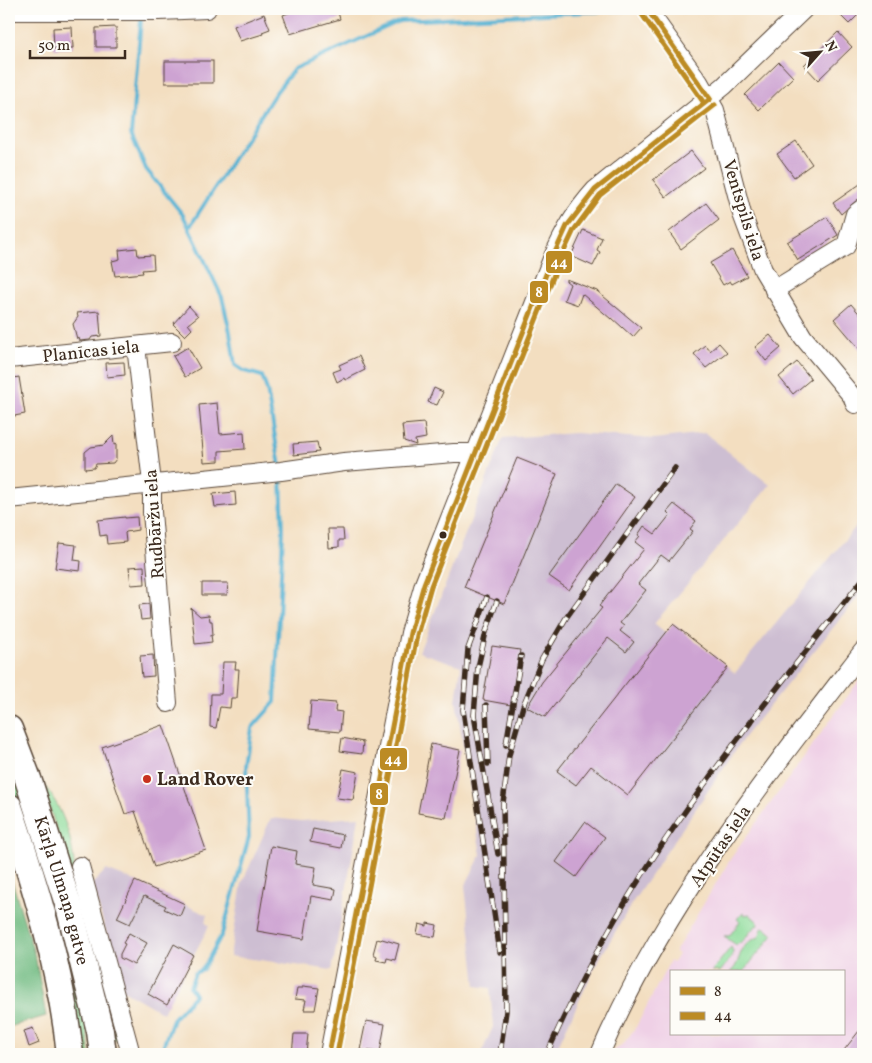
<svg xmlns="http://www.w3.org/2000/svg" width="872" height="1063" font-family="Vollkorn,serif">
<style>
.built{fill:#efd0e6;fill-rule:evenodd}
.industrial{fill:#cdbed2}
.green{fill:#8cdb9a;stroke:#64825c}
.forest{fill:#71bb82;stroke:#567250}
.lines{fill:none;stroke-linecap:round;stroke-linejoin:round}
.stream{stroke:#53b0d1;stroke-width:4}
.building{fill:#cda3d2}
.minor-casing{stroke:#574536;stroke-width:20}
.highway-casing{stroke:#574536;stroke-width:29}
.minor{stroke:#fff;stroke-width:18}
.highway{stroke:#fff;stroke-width:26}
.rail-casing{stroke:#3b2a1e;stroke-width:5.5}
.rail{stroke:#fdfcf7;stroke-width:4;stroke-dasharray:11;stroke-linecap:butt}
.bus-1-casing{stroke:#fdfcf7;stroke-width:9}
.bus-2-casing{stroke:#fdfcf7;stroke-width:9}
.bus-1{stroke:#bc8b24;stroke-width:5}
.bus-2{stroke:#bc8b24;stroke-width:5}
.bus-dot{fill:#3b2a1e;stroke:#fdfcf7;stroke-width:2}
.poi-dot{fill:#c8321e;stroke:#fdfcf7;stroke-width:2}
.labels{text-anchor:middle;stroke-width:4;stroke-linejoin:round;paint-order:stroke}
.street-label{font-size:18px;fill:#3b2a1e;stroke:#fdfcf7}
.poi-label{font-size:18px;font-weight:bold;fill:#3b2a1e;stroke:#fdfcf7;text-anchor:start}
.line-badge{stroke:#fdfcf7;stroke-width:2}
.badge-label{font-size:14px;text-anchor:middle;font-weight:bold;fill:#fff}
</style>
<rect width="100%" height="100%" fill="#fdfcf7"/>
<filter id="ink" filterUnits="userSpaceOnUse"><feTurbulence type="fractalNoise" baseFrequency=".02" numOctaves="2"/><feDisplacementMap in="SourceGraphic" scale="10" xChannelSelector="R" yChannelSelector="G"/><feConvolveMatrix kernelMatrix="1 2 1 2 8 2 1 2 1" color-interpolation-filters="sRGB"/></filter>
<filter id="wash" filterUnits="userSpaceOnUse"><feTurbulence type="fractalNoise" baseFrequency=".0096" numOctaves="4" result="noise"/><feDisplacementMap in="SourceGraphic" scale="20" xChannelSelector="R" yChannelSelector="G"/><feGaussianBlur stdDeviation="1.12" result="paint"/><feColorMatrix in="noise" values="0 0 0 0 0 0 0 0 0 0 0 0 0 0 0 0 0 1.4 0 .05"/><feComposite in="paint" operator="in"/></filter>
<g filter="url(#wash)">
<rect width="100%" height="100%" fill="#f3dec0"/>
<!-- built -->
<path class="built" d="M863,675v379h-253l14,-11 12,-16 34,-66 3,2 5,-9 -3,-2 56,-94zM671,972h172v62h-172z"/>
<!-- industrial -->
<g class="industrial">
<polygon points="576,433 654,439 705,433 770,485 654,624 666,634 673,624 735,673 863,518 863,591 745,736 632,903 596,965 554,1054 481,1054 493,1027 492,1010 490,988 476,986 465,886 481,855 456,701 461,666 419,652 503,438"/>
<polygon points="359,817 332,970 230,956 242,883 271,818 301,821"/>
<polygon points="106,870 135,881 207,915 205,922 209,926 163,1013 123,990 92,884"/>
</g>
<!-- green -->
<g class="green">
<polygon points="9,750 37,830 86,1023 90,1054 80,1054 24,825 9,779"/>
<path d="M41,781c26,32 34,65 34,106z"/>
<path d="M743,912l2,3 4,-1 9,8v3c-9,4 -9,14 -22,20l-12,-9h5l11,-14 -3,-3z"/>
<path d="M762,928h3l8,7 -30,37h-13c13,-9 5,-27 29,-35z"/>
<polygon points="731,947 733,952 731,958 720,972 712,971"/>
<polygon points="98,973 107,994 117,1039 112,1039"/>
</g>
<!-- forest -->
<polygon class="forest" points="9,871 36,960 46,1016 9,1027"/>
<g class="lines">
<!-- stream -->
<g class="stream">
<polyline points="141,20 131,134 146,169 183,215 222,297 230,332 235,365 244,371 262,376 267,390 280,466"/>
<polyline points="189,228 274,95 294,69 400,21 626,10"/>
<polyline points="163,1054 163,1047 173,1019 195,995 190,987 195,973 203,969 222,934 249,837 246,766 252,728 275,702 283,531 281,475"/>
</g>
</g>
<g id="blocks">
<!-- building -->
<g class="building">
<polygon points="299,9 337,9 340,19 290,34 283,15"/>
<polygon points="834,9 863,9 863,10 849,24"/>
<polygon points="264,14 270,29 262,32 263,34 240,41 234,26"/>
<polygon points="72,27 73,48 54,49 53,28"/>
<polygon points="116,27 116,47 96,47 96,28"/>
<polygon points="838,32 852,47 818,80 804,65"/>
<rect x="165" y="61" width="48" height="22"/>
<polygon points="779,62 793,77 759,110 745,95"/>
<polygon points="796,141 812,164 794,177 777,154"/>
<polygon points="691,151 704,168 666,197 653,180"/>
<polygon points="863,182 863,198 857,200 841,214 833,203"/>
<polygon points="706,203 719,220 681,249 669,232"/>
<polygon points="827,217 838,235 798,260 787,242"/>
<polygon points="583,230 602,238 597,250 600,252 593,266 571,256"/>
<polygon points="137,248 138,256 153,255 154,269 142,270 143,273 115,276 112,261 120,259 119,250"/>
<polygon points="732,250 747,276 732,284 730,281 723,285 710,263"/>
<polygon points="566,279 597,291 641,328 633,337 612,318 611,319 582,294 578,305 564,300 570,284 566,281"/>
<polygon points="851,304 863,318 863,353 834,319"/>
<polygon points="189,306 198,316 188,324 192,329 185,336 173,324"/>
<polygon points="99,311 101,336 92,337 90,340 80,341 79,338 77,339 73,324 78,317 77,313"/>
<polygon points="770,335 781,348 766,361 755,347"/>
<polygon points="719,343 727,352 706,368 694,354 705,345 710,351"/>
<polygon points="188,347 200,368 185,377 173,356"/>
<polygon points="359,356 365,370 345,380 344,378 337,382 333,372 341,369 339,365"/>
<polygon points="124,362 125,375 107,377 106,363"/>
<polygon points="797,362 811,379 793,394 779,377"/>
<polygon points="19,377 25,414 9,417 9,379"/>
<polygon points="434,388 443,392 437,405 428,402"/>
<polygon points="217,403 220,434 244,432 245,449 219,451 219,461 204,462 199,405"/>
<polygon points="424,423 426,438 415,440 416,445 404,441 402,425"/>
<polygon points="113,436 114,445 116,444 116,459 113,463 96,464 94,468 85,469 85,452 91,447 104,445"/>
<polygon points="317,442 319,452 294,455 293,444"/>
<polygon points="517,458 557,474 504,604 464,587"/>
<polygon points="616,484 635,497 569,590 549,576"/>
<polygon points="235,492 236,505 215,507 213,494"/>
<polygon points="674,504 696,521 690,529 693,531 669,561 661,555 638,584 646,590 620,623 624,626 620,631 634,642 626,652 608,638 545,717 527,707 542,682 602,608 599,606 644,549 635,542 640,536 638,535 644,526 655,534 670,515 667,512"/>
<polygon points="125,517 125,518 137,517 138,530 126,532 125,533 126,542 107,544 106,535 100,536 98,520"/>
<polygon points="328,529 343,529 344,540 339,540 339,547 329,548"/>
<polygon points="59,543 76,545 74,560 81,561 80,571 55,568"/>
<polygon points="144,566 145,584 131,585 129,567"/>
<polygon points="202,583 228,583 227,595 202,595"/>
<polygon points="149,604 150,619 141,620 139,605"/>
<polygon points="191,608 200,616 209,615 210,621 212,621 213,635 211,635 212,642 195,644"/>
<polygon points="673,624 728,667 628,795 591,766 576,785 557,771"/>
<polygon points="492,646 520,650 511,705 483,700"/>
<polygon points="153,655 154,676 142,677 140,656"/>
<polygon points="223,662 236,662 235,669 239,669 237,698 231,698 230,708 220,707 216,728 210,727 211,694 221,694"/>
<polygon points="311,701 336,703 335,711 342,712 340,732 309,729"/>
<polygon points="163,725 206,850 154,867 135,811 125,814 102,747"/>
<polygon points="342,738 363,742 362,754 340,751"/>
<polygon points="431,744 460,750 446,818 418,813"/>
<polygon points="343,769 358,772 353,800 337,798"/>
<polygon points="585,822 605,837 576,877 556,862"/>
<polygon points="313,829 343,835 341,848 310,842"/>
<polygon points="271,846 297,851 295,864 316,867 313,885 336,889 334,900 311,896 304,939 257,931"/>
<polygon points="135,881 185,904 180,916 164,909 166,906 144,896 130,924 117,918"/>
<polygon points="427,923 437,925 435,937 417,934 419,924 427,926"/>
<polygon points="129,933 147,943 134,965 120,958 120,954 125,944 123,943"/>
<polygon points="377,939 381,940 382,939 399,944 395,960 387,958 386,962 376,960 377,956 373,954"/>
<polygon points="174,944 193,955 167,1005 148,994"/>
<polygon points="303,986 319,988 315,1010 304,1010 306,1000 295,999 297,988 303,988"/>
<polygon points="366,1021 385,1024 380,1052 360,1050"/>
<polygon points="863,1026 863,1054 841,1054"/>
<polygon points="33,1028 39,1043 29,1047 24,1031"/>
<polygon points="294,1034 308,1034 306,1054 292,1054"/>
</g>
</g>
</g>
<g filter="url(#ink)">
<use href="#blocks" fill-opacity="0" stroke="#574536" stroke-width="1"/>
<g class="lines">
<!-- minor casing -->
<g class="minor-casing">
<g id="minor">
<polyline points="647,9 699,82 715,110 742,214 763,270 803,337 852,396 855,404"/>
<polyline points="9,11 159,11 207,9"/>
<polyline points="774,290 846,246 855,214 863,208"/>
<polyline points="136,346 152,483 152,512 168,703"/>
<polyline points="9,359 172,342"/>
<polyline points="9,499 281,471 344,462 454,453 475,453"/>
<polyline points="80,866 131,1054"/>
<path d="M329,1054l81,-421 14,-49 128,-325c12,-27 23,-47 43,-69l129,-104 80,-77"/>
<path d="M600,1054c63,-147 166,-277 263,-403"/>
</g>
</g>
<!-- highway casing -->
<g class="highway-casing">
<g id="highway">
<path id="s1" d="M9,729l19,50 42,131 30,121 3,23"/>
<path d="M9,807c27,81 52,162 61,247"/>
</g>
</g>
<!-- minor -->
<use href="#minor" class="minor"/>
<!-- highway -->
<use href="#highway" class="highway"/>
<!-- rail casing -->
<g class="rail-casing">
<g id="rail">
<polyline points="487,597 468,649 463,710 500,952"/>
<polyline points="497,601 486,632 478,667 474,715 498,854"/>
<polyline points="486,705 488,764"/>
<polyline points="506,745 521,656"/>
<polyline points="500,1054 506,1011 503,803 509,755 523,706 542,659 566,618 675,468"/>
<path d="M547,1054c35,-80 79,-159 130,-231 58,-84 123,-164 186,-244"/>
</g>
</g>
<!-- rail -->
<use href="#rail" class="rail"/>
<!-- bus-1 casing -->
<g class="bus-1-casing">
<g id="bus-1">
<polyline points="647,9 710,99"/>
<polyline points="329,1054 410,633 424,584 552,259 567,226 595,190 710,99"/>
</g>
</g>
<!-- bus-2 casing -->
<g class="bus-2-casing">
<g id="bus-2">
<polyline points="641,13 704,103"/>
<polyline points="337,1054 417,635 431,586 559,262 574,230 600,195 715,105"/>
</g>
</g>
<!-- bus-1 -->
<use href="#bus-1" class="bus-1"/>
<!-- bus-2 -->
<use href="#bus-2" class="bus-2"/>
</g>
</g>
<!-- markers -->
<circle class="bus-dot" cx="443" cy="535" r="4.5"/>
<circle class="poi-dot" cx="147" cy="779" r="5"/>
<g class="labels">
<!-- street labels -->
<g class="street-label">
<text transform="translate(744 210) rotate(73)" y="6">Ventspils iela</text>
<text transform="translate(91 351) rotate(-6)" y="6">Planīcas iela</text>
<text transform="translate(154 524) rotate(-94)" y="6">Rudbāržu iela</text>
<text transform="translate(720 846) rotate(-56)" y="6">Atpūtas iela</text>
<text dy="6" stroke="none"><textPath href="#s1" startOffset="170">Kārļa Ulmaņa gatve</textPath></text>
</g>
<!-- poi labels -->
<g class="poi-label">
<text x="157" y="785">Land Rover</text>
</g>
</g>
<g class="line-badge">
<rect x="545" y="250" width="28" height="24" rx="5" fill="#bc8b24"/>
<rect x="529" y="280" width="20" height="24" rx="5" fill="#bc8b24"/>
<rect x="379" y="747" width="29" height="24" rx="5" fill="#bc8b24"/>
<rect x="369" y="782" width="20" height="24" rx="5" fill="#bc8b24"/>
</g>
<g class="badge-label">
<text x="559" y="267">44</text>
<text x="539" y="297">8</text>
<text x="393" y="764">44</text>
<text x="379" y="799">8</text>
</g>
<!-- margin -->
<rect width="872" height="1063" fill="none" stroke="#fdfcf7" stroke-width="30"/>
<!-- legend -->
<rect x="670" y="970" width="175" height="65" fill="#fdfcf7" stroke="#afa8a0"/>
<rect x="680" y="987" width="25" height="8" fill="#bc8b24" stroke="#afa8a0"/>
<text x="714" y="996" font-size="15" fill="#3b2a1e">8</text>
<rect x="680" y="1012" width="25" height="8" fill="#bc8b24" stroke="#afa8a0"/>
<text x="714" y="1020" font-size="15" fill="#3b2a1e">44</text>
<!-- north arrow -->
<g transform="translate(820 52) rotate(63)" stroke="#fdfcf7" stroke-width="4" paint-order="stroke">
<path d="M0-4L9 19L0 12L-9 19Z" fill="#3b2a1e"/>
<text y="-8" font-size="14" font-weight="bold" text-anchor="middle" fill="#3b2a1e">N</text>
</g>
<!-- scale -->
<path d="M30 50v8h95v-8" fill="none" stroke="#3b2a1e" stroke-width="2.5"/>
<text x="38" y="50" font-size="15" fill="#3b2a1e" stroke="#fdfcf7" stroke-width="4" paint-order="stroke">50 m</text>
</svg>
